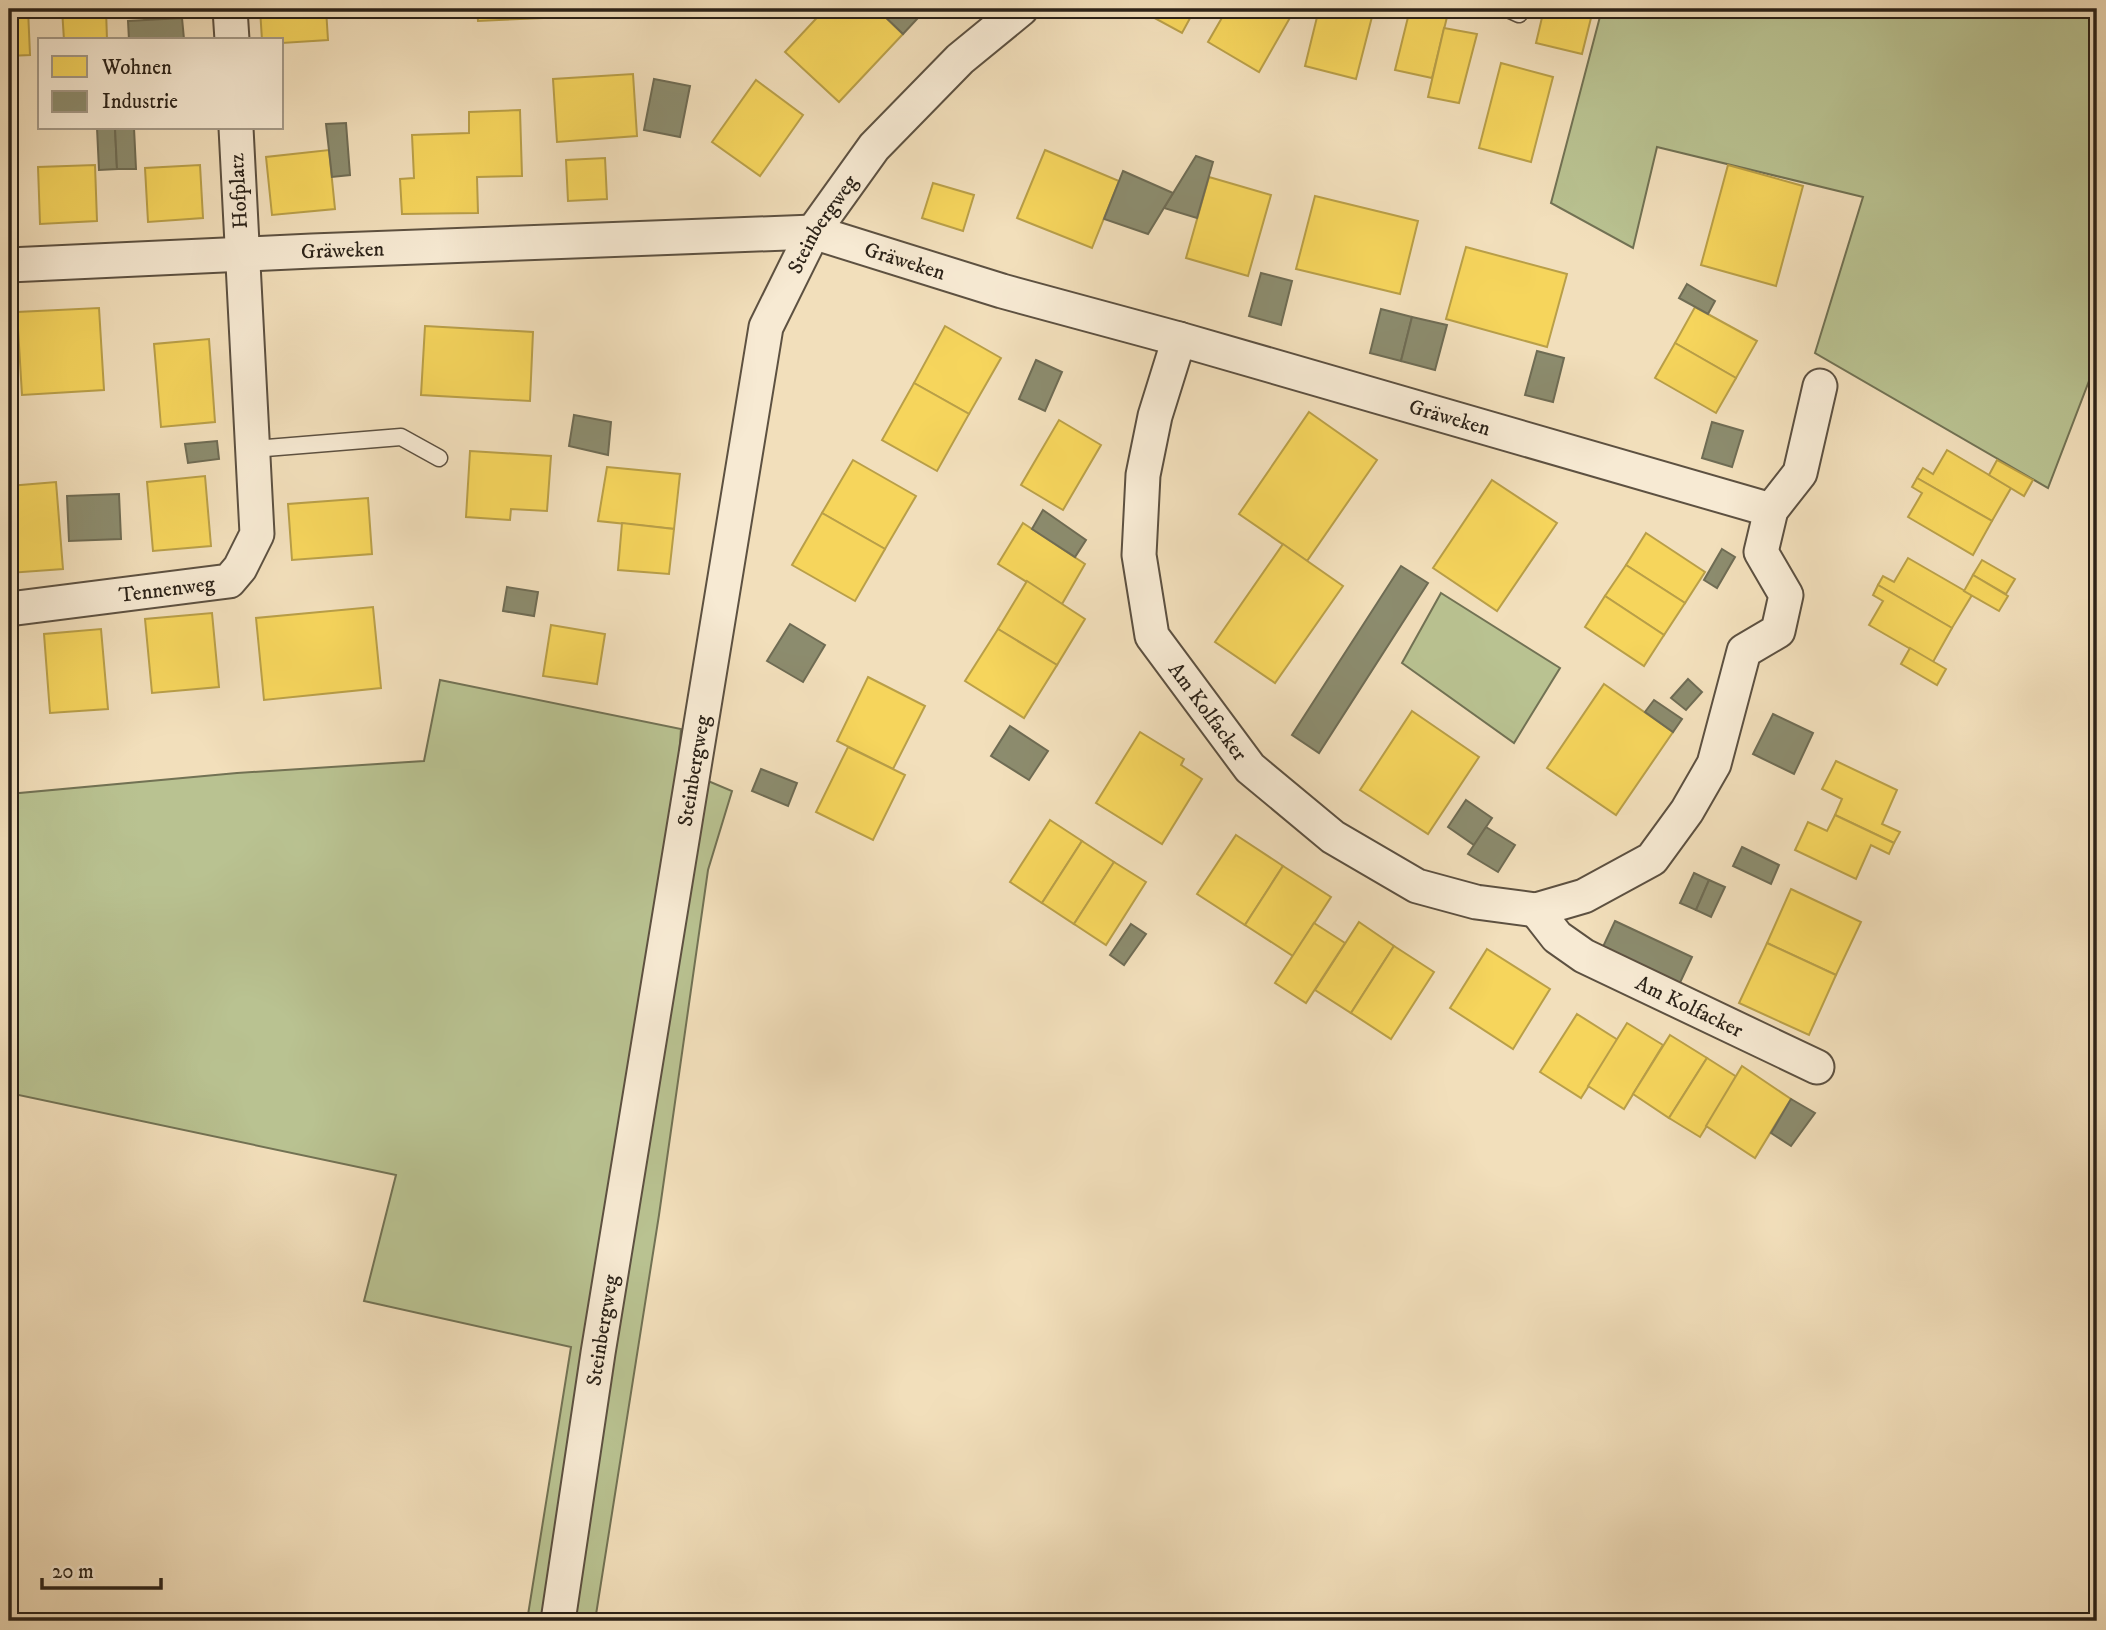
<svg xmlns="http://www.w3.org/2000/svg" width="2106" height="1630" font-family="'IM FELL DW Pica',serif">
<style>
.green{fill:#b9c291;stroke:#727254;stroke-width:2}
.homes{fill:#f6d55c;stroke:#b99f48;stroke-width:2}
.industry{fill:#8c8c6e;stroke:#6f6c54;stroke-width:2}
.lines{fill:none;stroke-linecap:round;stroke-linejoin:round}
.lane-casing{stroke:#5d5141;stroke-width:19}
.street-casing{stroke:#5d5141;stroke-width:37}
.lane{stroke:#f7ead3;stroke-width:16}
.street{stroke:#f7ead3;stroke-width:33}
.labels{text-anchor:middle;stroke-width:7;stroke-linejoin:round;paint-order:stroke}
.street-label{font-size:21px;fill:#2b2218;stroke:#f7ead3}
</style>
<rect width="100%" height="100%" fill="#f2dfbb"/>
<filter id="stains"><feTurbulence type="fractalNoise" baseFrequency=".00286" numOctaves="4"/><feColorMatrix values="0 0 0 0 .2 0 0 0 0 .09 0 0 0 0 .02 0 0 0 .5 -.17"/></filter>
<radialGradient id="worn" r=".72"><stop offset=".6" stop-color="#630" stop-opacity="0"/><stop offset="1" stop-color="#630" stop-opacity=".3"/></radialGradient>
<!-- green -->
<g class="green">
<polygon points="1602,9 2097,9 2097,360 2048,488 1815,353 1863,197 1657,147 1633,248 1551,203"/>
<polygon points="1441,593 1560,668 1514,743 1402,663"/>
<polygon points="440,680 681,729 678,771 548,1621 527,1621 571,1347 364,1301 396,1175 9,1093 9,794 237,773 424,761"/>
<polygon points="701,778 732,791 708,870 659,1215 595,1621 572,1621"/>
</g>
<!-- homes -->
<g class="homes">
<polygon points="9,9 28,9 30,55 9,56"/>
<polygon points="62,9 106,9 107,40 64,40"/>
<polygon points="143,9 193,9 194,17 144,20"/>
<polygon points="260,9 326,9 328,40 282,43 282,40 262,40"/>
<polygon points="379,9 434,9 434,10 379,13"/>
<polygon points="477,9 543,9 543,18 478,21"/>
<polygon points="825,9 877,9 903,34 839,102 785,52"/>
<polygon points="1138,9 1195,9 1182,33"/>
<polygon points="1227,9 1278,9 1291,16 1259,72 1208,42"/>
<polygon points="1319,9 1374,9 1356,79 1305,66"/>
<polygon points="1410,9 1431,9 1448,13 1432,78 1395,70"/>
<polygon points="1544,9 1593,10 1582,54 1536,43"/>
<polygon points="1444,28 1477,34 1459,103 1428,97"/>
<polygon points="1501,63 1553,77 1531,162 1479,148"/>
<polygon points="633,74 637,136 557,142 553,79"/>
<polygon points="756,80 803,115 760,176 712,142"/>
<polygon points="520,110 522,176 477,177 478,213 402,214 400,179 414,178 412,135 469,133 469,112"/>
<polygon points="329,150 335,209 272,215 266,157"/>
<polygon points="1045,150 1119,181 1092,248 1017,218"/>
<polygon points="605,158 607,199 568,201 566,160"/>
<polygon points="95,165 97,221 40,224 38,167"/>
<polygon points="200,165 203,218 148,222 145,168"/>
<polygon points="1728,165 1803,186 1776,286 1701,265"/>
<polygon points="1209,177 1271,195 1248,276 1186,258"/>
<polygon points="933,183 974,195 963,231 922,218"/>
<polygon points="1315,196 1418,221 1400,294 1296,269"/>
<polygon points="1466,247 1567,274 1547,347 1446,319"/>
<polygon points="1695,307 1757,341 1736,378 1675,343"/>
<polygon points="99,308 104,390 22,395 17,312"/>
<polygon points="425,326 533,332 530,401 421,395"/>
<polygon points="945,326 1001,358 969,414 914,383"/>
<polygon points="209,339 215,422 161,427 154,344"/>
<polygon points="1675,343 1736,378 1716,413 1655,378"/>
<polygon points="914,383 969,414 937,471 882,440"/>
<polygon points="1309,412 1377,460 1307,561 1239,514"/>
<polygon points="1059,420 1101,445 1063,510 1021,485"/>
<polygon points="1947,450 2011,488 1992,521 1917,478 1923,468 1933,474"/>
<polygon points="470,451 551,456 547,511 511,509 510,520 466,517"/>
<polygon points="853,460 916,496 885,549 822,513"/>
<polygon points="1997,460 2033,480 2024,496 1989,475"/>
<polygon points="607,467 680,474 674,529 598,521"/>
<polygon points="205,476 211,546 153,551 147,482"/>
<polygon points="1917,478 1992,521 1973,555 1908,517 1922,493 1912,487"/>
<polygon points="1492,480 1557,523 1497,611 1433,568"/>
<polygon points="56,482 63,569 9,573 9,486"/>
<polygon points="368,498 372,554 292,560 288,504"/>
<polygon points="822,513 885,549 855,601 792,565"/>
<polygon points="622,523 674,529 669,574 618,570"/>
<polygon points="1023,523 1085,564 1062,604 998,564"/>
<polygon points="1646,533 1705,572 1685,603 1626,565"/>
<polygon points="1283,544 1343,586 1275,683 1215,642"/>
<polygon points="1908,558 1972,595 1952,628 1878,585 1883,576 1894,582"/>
<polygon points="1982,560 2015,579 2006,594 1973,575"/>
<polygon points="1626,565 1685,603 1664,635 1605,596"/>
<polygon points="1973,575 2008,596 1999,611 1964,591"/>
<polygon points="1027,581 1085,619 1057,665 998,629"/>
<polygon points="1878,585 1952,628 1933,662 1869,625 1883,601 1873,595"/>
<polygon points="1605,596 1664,635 1644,666 1585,627"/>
<polygon points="373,607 381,688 264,700 256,618"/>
<polygon points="212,613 219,687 152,693 145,619"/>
<polygon points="551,625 605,634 597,684 543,676"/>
<polygon points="101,629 108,709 50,713 44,634"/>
<polygon points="998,629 1057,665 1024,718 965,681"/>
<polygon points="9,632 12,632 17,708 9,709"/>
<polygon points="1910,648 1946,669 1937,685 1901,664"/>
<polygon points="868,677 925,706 893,769 837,741"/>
<polygon points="1604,684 1673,732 1616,815 1547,768"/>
<polygon points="1412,711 1479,757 1428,834 1360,790"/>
<polygon points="1140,732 1184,759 1181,765 1202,779 1162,844 1096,803"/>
<polygon points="848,747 905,775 873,840 816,812"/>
<polygon points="1836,761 1897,790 1882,824 1900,832 1894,843 1835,815 1842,799 1822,789"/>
<polygon points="1835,815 1894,843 1889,854 1871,845 1856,879 1795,850 1808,822 1827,831"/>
<polygon points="1050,820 1082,841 1042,903 1010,882"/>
<polygon points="1236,835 1283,866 1245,925 1197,894"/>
<polygon points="1082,841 1114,862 1074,924 1042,903"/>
<polygon points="1114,862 1146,882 1106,945 1074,924"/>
<polygon points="1283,866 1331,897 1293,956 1245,925"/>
<polygon points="1791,889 1861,922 1836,975 1767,943"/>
<polygon points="1359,922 1394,946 1351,1013 1315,990"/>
<polygon points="1314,923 1345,943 1306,1003 1275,983"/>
<polygon points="1767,943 1836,975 1809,1035 1739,1003"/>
<polygon points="1394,946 1434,972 1391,1039 1351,1013"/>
<polygon points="1487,949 1550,989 1513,1049 1450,1008"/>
<polygon points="1577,1014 1618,1040 1581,1098 1540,1072"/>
<polygon points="1627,1023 1663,1045 1624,1109 1588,1086"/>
<polygon points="1670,1035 1707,1058 1669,1118 1633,1094"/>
<polygon points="1707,1058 1737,1077 1700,1137 1669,1118"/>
<polygon points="1742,1066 1791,1099 1755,1158 1706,1126"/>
</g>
<!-- industry -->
<g class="industry">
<polygon points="877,9 907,9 917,19 903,34"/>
<polygon points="182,18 184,39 129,40 128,21"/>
<polygon points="654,79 690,86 680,137 644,130"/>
<polygon points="346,123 350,175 332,177 326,124"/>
<polygon points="97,128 115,128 117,169 99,170"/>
<polygon points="115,128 134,128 136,169 117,169"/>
<polygon points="17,144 18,177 9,177 9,145"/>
<polygon points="1196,156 1213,162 1197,218 1164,208"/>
<polygon points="1123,171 1173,193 1148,234 1104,219"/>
<polygon points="1261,273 1292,281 1281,325 1249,316"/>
<polygon points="1687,284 1715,301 1708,314 1679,298"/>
<polygon points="1381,309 1412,317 1401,361 1370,353"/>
<polygon points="1412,317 1447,325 1435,370 1401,361"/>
<polygon points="1537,351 1564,358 1553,402 1525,395"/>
<polygon points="1036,360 1062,372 1045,411 1019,399"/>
<polygon points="574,415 611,422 608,455 569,446"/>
<polygon points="1712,422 1743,431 1732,467 1702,458"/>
<polygon points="217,441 219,459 188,463 185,444"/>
<polygon points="119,494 121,539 69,541 67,496"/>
<polygon points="1043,510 1086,540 1075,557 1032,529"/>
<polygon points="1722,549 1735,557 1717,588 1704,580"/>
<polygon points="1401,566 1428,583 1319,753 1292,735"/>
<polygon points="507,587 538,592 534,616 503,611"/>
<polygon points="790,624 825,645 803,682 767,661"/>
<polygon points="1688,679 1702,692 1686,710 1671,698"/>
<polygon points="1654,700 1682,719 1673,732 1645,712"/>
<polygon points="1773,714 1813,733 1794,774 1753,754"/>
<polygon points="1010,726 1048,751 1029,780 991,756"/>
<polygon points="761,769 797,783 788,806 752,791"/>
<polygon points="1466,800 1492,818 1474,845 1448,827"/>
<polygon points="1486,827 1515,845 1498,872 1468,854"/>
<polygon points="1742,847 1779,865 1771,884 1733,866"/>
<polygon points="1694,873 1709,880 1696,910 1680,903"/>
<polygon points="1709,880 1725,887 1711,917 1696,910"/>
<polygon points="1615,921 1692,957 1678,987 1601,951"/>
<polygon points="1131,924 1146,934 1124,965 1110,955"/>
<polygon points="1791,1099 1815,1113 1791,1146 1771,1133"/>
</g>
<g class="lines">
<!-- lane casing -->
<g class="lane-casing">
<g id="lane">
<polyline points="1508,9 1519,14"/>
<polyline points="253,449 401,437 439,458"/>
</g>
</g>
<!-- street casing -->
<g class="street-casing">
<g id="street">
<polyline points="230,9 232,40"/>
<path id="s1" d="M9,265l303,-14 501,-19 189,59 177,48 592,171"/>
<path id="s2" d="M1179,339l-24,77 -12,59 -4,80 13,81 98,132 83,69 84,49 59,16 60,8 48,-14 68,-37 35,-48 27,-47 30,-113 34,-20 8,-36 -25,-43 10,-42 29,-37 20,-87"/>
<path id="s3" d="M9,609l220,-28 11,-13 17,-34 -21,-406"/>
<path id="s4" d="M1536,910l21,27 27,19 233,111"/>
<path id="s5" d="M558,1621l40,-268 168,-1026 47,-95 61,-85 86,-88 61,-50"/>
</g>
</g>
<!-- lane -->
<use href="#lane" class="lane"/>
<!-- street -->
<use href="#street" class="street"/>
</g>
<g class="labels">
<!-- street labels -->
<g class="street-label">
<text transform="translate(238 191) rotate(-93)" y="7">Hofplatz</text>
<text dy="7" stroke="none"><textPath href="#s5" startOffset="1428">Steinbergweg</textPath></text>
<text dy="7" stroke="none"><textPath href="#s1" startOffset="334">Gräweken</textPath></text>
<text dy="7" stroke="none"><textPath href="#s1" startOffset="901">Gräweken</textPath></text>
<text dy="7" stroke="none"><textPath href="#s1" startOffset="1468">Gräweken</textPath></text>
<text dy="7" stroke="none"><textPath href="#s3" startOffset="159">Tennenweg</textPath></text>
<text dy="7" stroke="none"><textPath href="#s2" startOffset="397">Am Kolfacker</textPath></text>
<text dy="7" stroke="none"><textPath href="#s5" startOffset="861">Steinbergweg</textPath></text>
<text dy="7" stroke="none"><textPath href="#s4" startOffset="184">Am Kolfacker</textPath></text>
<text dy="7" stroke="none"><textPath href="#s5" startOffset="294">Steinbergweg</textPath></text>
</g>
</g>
<!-- margin -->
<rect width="2106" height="1630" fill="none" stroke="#f2dfbb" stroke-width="35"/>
<rect x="10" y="10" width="2085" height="1609" fill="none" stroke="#2b2218" stroke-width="3.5"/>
<rect x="18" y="18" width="2071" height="1595" fill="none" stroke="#2b2218" stroke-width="2"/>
<!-- legend -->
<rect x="38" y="38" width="245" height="91" fill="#f7ead3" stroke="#a59a88" stroke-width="2"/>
<rect x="52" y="56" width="35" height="21" fill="#f6d55c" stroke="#a59a88" stroke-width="2"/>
<text x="102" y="74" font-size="21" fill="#2b2218">Wohnen</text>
<rect x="52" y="91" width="35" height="21" fill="#8c8c6e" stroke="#a59a88" stroke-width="2"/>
<text x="102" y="108" font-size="21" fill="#2b2218">Industrie</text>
<!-- scale -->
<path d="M42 1578v10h119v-10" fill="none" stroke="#2b2218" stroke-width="3.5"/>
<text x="52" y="1578" font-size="21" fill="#2b2218" stroke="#f7ead3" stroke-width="5" paint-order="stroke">20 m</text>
<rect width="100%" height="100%" filter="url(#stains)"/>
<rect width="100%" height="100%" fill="url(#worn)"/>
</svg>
